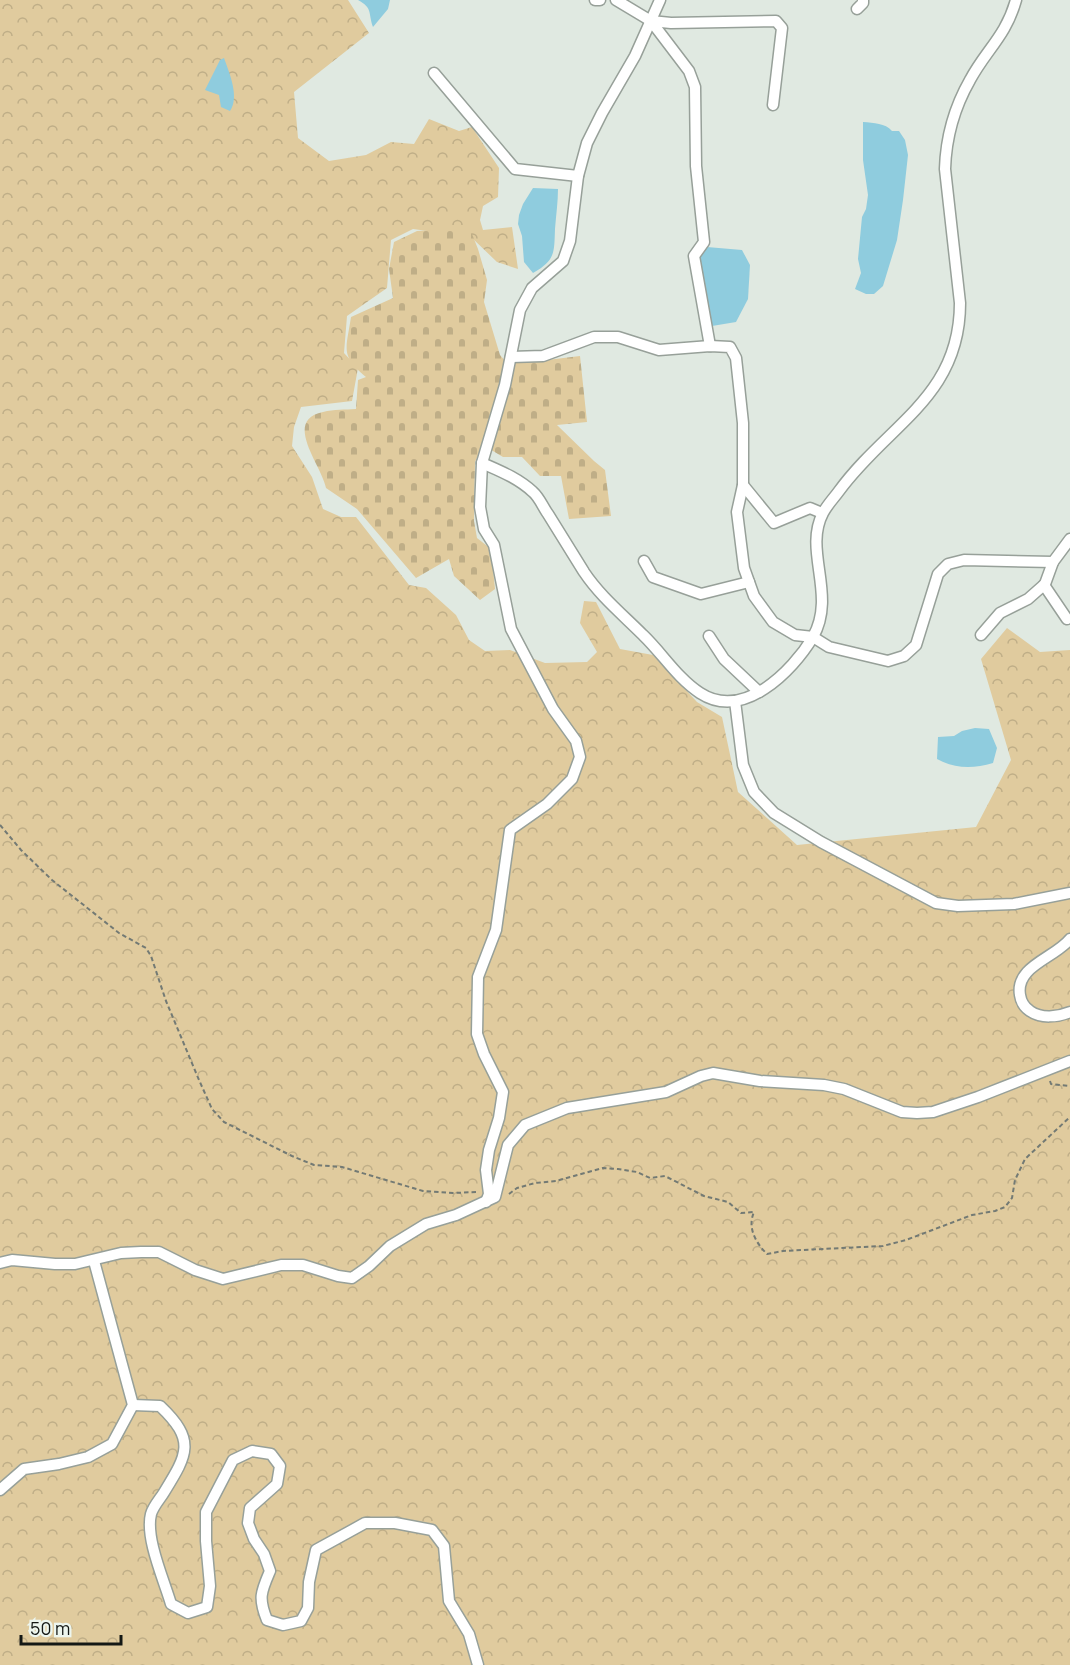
<svg xmlns="http://www.w3.org/2000/svg" width="1070" height="1665" font-family="Manrope,sans-serif">
<style>
.forest{fill:url(#forest-crowns)}
.cemetery{fill:url(#cemetery-stones)}
.water{fill:#8fccde}
.lines{fill:none;stroke-linecap:round;stroke-linejoin:round}
.minor-casing{stroke:#97a099;stroke-width:13}
.path{stroke:#737a74;stroke-width:2;stroke-dasharray:4.5 3;stroke-linecap:butt}
.minor{stroke:#fff;stroke-width:10}
</style>
<defs>
<pattern id="forest-crowns" width="20" height="18" patternUnits="userSpaceOnUse" patternTransform="scale(1.5)"><rect width="20" height="18" fill="#e0cb9e"/><path d="M2 6a3 3 0 1 1 6 0M12 15a3 3 0 1 1 6 0" fill="none" stroke="#bfae87"/></pattern>
<pattern id="cemetery-stones" width="16" height="16" patternUnits="userSpaceOnUse" patternTransform="scale(1.5)"><rect width="16" height="16" fill="#e0cb9e"/><path d="M2 7V4a2 2 0 0 1 4 0v3zM10 15v-3a2 2 0 0 1 4 0v3z" fill="#bfae87"/></pattern>
</defs>
<rect width="100%" height="100%" fill="#e0e9e1"/>
<!-- forest -->
<polygon class="forest" points="0,0 348,0 369,33 294,92 298,138 329,161 366,155 391,142 414,144 429,119 459,131 472,127 499,168 498,197 483,206 480,220 483,230 512,227 518,269 497,262 471,237 413,229 391,240 387,288 347,316 344,353 358,368 352,401 301,407 294,427 292,446 312,477 323,509 341,517 356,517 409,585 426,588 456,615 469,640 485,651 510,650 545,663 587,662 597,652 580,623 584,601 596,602 620,649 653,655 697,702 722,717 738,792 797,845 976,827 1011,760 981,659 1007,628 1040,652 1070,650 1070,1665 0,1665"/>
<!-- cemetery -->
<path class="cemetery" d="M462,228l10,6 6,15 9,31 -3,22 16,53 6,7 16,1 58,-7 7,66 -30,3 37,36 11,9 6,46 -42,3 -8,-43h-21l-18,-19h-19l-20,-12 -8,17 -1,59 3,17 14,11 4,40 -15,11 -26,-24 -5,-17 -33,19 -59,-69 -31,-21c-4,-22 -44,-68 -3,-76 11,-3 22,-2 33,-3l2,-29 8,-3c-26,-22 -20,-27 -15,-60l42,-19 -4,-29 5,-27 23,-11z"/>
<!-- water -->
<g class="water">
<path d="M358,0h32l-2,9 -15,18c-5,-14 0,-19 -15,-27z"/>
<path d="M224,58c5,14 16,39 6,53l-9,-4 -2,-12 -14,-5 15,-30z"/>
<path d="M863,122c11,1 22,1 29,9h7l6,9 3,15 -5,45 -6,40 -14,46 -9,8h-8l-11,-5 6,-16 -3,-14 4,-42 4,-8 2,-14 -5,-35z"/>
<path d="M533,188l25,1c0,13 -2,26 -3,40 -1,23 1,31 -22,44l-9,-11 -2,-26 -4,-12 1,-9 4,-11z"/>
<polygon points="707,247 742,250 750,265 748,299 736,322 712,326 697,258"/>
<path d="M975,728l14,1 8,19 -4,15c-20,6 -38,6 -56,-4l1,-22 16,-1 8,-5z"/>
</g>
<g class="lines">
<!-- minor casing -->
<g class="minor-casing">
<g id="minor">
<polyline points="595,0 600,0"/>
<polyline points="616,0 651,21 689,71 695,87 696,166 704,242 694,256 710,346"/>
<polyline points="857,9 863,3 863,0"/>
<polyline points="651,21 671,23 776,21 782,28 773,105"/>
<polyline points="434,73 515,169 578,176"/>
<polyline points="511,357 543,356 594,337 618,337 659,350 710,346 730,347 736,358 743,423 743,485 737,512 744,568 754,596 773,622 795,635 813,637 829,647 888,661 904,656 916,645 938,574 948,564 964,560 1053,562 1070,539"/>
<path d="M482,463c18,8 36,15 51,29 6,5 10,15 15,22 12,19 24,39 36,58 16,24 38,42 59,63 19,18 34,43 57,58 43,28 92,-21 113,-56 24,-43 -10,-86 10,-124 4,-8 11,-15 16,-22 49,-67 121,-94 121,-188l-15,-134c1,-32 9,-61 25,-89 16,-30 36,-44 46,-80"/>
<polyline points="743,485 774,523 810,508 822,513"/>
<polyline points="644,561 653,577 701,594 749,582"/>
<polyline points="1044,585 1067,619"/>
<polyline points="981,635 1000,613 1028,599 1045,584 1053,562"/>
<polyline points="709,636 724,659 759,692"/>
<polyline points="735,701 743,765 754,792 774,813 821,842 936,903 958,906 1014,904 1070,893"/>
<path d="M1070,939c-15,19 -55,27 -50,56 1,7 4,12 10,16 11,8 28,6 40,1"/>
<polyline points="486,1202 489,1194 486,1170 489,1150 499,1118 503,1092 484,1054 477,1034 478,977 496,930 510,830 547,804 572,779 580,757 576,741 553,709 511,629 494,545 484,529 480,507 482,463 505,385 520,310 532,288 563,261 570,241 578,176 587,143 602,113 635,56 660,0"/>
<polyline points="0,1263 12,1260 55,1264 75,1264 121,1253 141,1252 159,1252 195,1270 223,1279 281,1265 303,1265 338,1276 352,1278 369,1266 390,1246 426,1224 456,1215 495,1197 508,1145 525,1125 567,1108 666,1092 701,1076 713,1073 760,1081 824,1085 844,1089 902,1112 917,1113 933,1112 978,1097 1070,1061"/>
<path d="M133,1405l27,1c37,35 27,49 3,88 -4,6 -10,13 -12,20 -6,24 13,66 20,90l17,9 19,-6 3,-21 -4,-45v-29l27,-52 19,-9 19,3 9,12 -3,18 -27,24 -2,15 6,16 10,15 6,17c-9,21 -12,27 -3,49l16,5 18,-4 7,-13 1,-26 7,-32 49,-27h30l37,7 12,16 5,55 20,33 9,31"/>
<polyline points="0,1490 24,1469 59,1464 88,1457 112,1444 133,1405 94,1261"/>
</g>
</g>
<!-- path -->
<g class="path">
<polyline points="0,825 21,850 52,880 119,933 146,948 151,956 166,1001 199,1080 212,1109 224,1122 292,1156 314,1165 342,1167 423,1191 453,1193 477,1192"/>
<polyline points="1050,1081 1051,1084 1070,1086"/>
<path d="M509,1194l8,-6 18,-5 21,-2 47,-13 15,1 19,3 13,6 15,-2 39,20 24,6 13,11 13,-1c-7,16 2,31 13,42l16,-3 100,-5 23,-6 66,-25 23,-4 10,-4 7,-9 3,-18 10,-21 45,-42"/>
</g>
<!-- minor -->
<use href="#minor" class="minor"/>
</g>
<!-- scale -->
<path d="M21 1635v9h100v-9" fill="none" stroke="#141815" stroke-width="3"/>
<text x="30" y="1635" font-size="18" fill="#141815" stroke="#edf6ef" stroke-width="4.5" paint-order="stroke">50 m</text>
</svg>
